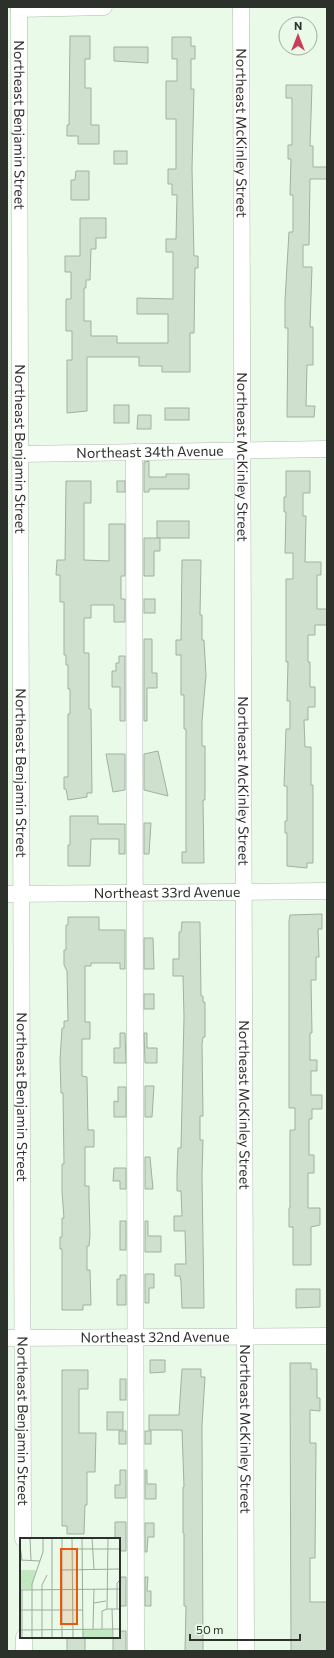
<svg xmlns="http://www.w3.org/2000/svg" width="334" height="1658" font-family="Commissioner,sans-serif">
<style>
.building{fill:#cfe0ce;stroke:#a1b1a0}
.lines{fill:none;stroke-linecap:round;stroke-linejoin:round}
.minor-casing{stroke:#abbcaa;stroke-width:17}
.minor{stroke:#fff;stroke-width:16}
.labels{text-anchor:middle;stroke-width:4;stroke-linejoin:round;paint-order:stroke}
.street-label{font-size:14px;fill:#2c322b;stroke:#e9fbe8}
.inset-road{fill:none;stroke:#9dab9c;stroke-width:1}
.view{fill:#e8590c;fill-opacity:0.15;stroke:#e8590c;stroke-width:2}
.inset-edge{fill:none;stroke:#2c322b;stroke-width:2}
</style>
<rect width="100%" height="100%" fill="#e9fbe8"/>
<!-- building -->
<g class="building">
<polygon points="70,36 90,36 90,59 85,59 85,88 91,88 91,125 99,125 99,144 78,144 78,136 67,136 67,125 69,125"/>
<polygon points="172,37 191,37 191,46 195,46 195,59 191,59 191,89 194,89 192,169 194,256 198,256 198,268 195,268 194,333 190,333 190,372 162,372 162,366 139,366 139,357 87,357 87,411 67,413 67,360 72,360 72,331 66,331 66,299 71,299 71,272 65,272 65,256 80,256 80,218 106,218 106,238 96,238 96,249 91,249 90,280 86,280 86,288 84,288 84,321 91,321 91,336 117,336 117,343 168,343 168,314 137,314 137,298 173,299 173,252 166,252 166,239 176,239 177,195 172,195 172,184 168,184 168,169 176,169 176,119 166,119 166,81 177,81 177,59 172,59"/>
<polygon points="114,47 148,47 148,63 114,61"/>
<polygon points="286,85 312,85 310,146 313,146 313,167 327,167 327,179 310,179 309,245 303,245 303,267 312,267 310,327 313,327 313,365 307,365 306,406 315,406 314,417 287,417 288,328 285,328 285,300 289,232 293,232 293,195 290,195 291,159 288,159 288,145 292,145 292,98 286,98"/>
<rect x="114" y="151" width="13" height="13"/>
<polygon points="76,171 89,171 89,200 71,200 71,180 75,180"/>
<rect x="114" y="405" width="15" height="18"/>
<rect x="165" y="408" width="24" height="12"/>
<polygon points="138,415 151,415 151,429 137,429"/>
<polygon points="149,461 149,477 166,477 166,474 189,474 189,489 149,489 149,492 144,492 144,462"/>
<polygon points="286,471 310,471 310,493 303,493 303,516 306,516 305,562 321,562 321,575 317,575 317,609 327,609 327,625 315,625 315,635 308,635 308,662 310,662 310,687 315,687 315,707 308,707 308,720 304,720 305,747 311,747 311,785 313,785 313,863 307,863 307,868 287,866 287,833 285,833 285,821 287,821 287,786 284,786 286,729 290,729 290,701 287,701 288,662 286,662 286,579 293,579 293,553 285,553 286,512 284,512 284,497 286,497"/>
<polygon points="66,481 91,481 91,503 84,503 84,560 109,561 109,524 125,524 125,576 121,576 121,599 125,599 125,622 114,622 114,605 91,605 91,618 84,618 84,653 89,653 89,709 91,709 92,793 87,793 87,797 68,800 66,789 64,789 64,777 68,777 68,714 70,714 70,689 68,689 68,665 66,665 66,655 64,655 64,602 60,602 60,575 56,575 57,560 65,560"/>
<rect x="117" y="481" width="8" height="11"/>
<rect x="157" y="521" width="32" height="17"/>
<polygon points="144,538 160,538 160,551 154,551 154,576 144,576"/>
<polygon points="182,560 201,560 200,615 202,615 202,640 204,640 206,675 202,721 202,746 205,746 205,800 203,800 204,863 182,863 182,852 186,852 186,729 184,729 184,695 181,695 181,655 176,655 176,640 181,640"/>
<rect x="144" y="599" width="11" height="14"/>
<polygon points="144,639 152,639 152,673 157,673 157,688 147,688 147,721 144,721"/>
<polygon points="119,656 125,656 125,721 120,721 120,687 112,687 112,671 116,671 116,663 119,663"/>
<polygon points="158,751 168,796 144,790 144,754"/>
<polygon points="106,754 125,754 125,790 113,792"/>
<polygon points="70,816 98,816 98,824 125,824 125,854 119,854 119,839 91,839 90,866 68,866 68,845 70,845"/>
<polygon points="144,823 151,823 149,854 144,854"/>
<polygon points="322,914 322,929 318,929 319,957 316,957 316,980 311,980 312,1033 310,1033 310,1060 317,1060 317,1071 311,1071 311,1095 322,1095 322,1109 312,1109 312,1119 309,1119 309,1155 314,1155 314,1173 308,1173 308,1208 320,1208 320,1225 311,1227 311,1265 293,1265 293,1227 289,1227 289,1208 290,1208 290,1130 295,1130 295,1108 289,1108 289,921 290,915"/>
<polygon points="68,917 99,917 99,930 125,930 125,969 120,969 120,963 91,963 91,966 85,966 85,1022 90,1022 90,1039 82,1039 82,1076 87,1077 88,1130 94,1130 94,1147 85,1147 85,1186 89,1186 89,1196 90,1235 89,1246 87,1246 87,1270 90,1270 91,1305 83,1305 83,1310 62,1310 62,1249 60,1249 60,1237 62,1237 62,1218 64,1218 62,1192 62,1164 64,1164 63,1093 61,1093 60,1060 62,1028 64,1028 64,1021 68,1021 67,971 64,965 64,950 66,950 66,925 68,925"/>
<polygon points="182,922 200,922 201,996 203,996 203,1002 205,1002 205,1037 203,1037 202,1044 203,1116 200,1116 200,1140 203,1140 202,1175 204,1308 182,1308 181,1282 180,1276 175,1276 175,1264 186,1264 185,1231 174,1231 174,1216 182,1216 181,1191 177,1191 177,1174 178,1148 181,1148 184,1017 183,976 173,976 173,959 179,959 179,932 181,932"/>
<polygon points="144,938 153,938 154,969 144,969"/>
<rect x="144" y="994" width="10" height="15"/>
<polygon points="120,1033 125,1033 126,1063 114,1063 114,1048 120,1048"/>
<polygon points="144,1033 147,1033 147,1048 157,1048 157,1063 145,1063"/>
<polygon points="145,1086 154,1086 152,1117 145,1117"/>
<polygon points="118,1087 126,1087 126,1117 114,1117 114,1101 118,1102"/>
<polygon points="145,1157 150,1157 153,1189 145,1189"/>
<polygon points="114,1168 126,1168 126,1189 120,1189 120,1181 113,1181"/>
<rect x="120" y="1221" width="6" height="29"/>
<polygon points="145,1221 148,1221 148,1236 161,1236 161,1252 145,1252"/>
<polygon points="145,1274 154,1274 154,1288 149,1288 149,1303 145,1303"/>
<polygon points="120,1275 126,1275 126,1305 117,1305 117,1279 120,1279"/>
<polygon points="296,1289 320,1289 320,1307 296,1308"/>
<polygon points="150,1360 165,1360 165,1372 150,1373"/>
<polygon points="290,1363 311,1363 311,1369 317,1369 317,1398 320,1398 320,1411 310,1410 310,1443 316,1443 315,1558 310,1558 310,1602 327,1602 327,1651 291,1651"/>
<polygon points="182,1369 201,1369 201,1377 205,1377 202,1425 203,1651 185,1651 186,1606 184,1606 184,1533 183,1533 183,1487 184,1487 182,1430 149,1430 149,1415 179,1415"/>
<polygon points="62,1370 88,1370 88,1389 79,1389 79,1433 96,1433 95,1472 87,1472 87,1505 85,1505 84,1534 67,1534 67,1526 62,1526"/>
<rect x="120" y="1379" width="6" height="21"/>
<rect x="107" y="1412" width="16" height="18"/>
<rect x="119" y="1431" width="7" height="13"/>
<rect x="145" y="1431" width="6" height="13"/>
<polygon points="120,1470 126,1470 126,1498 115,1498 115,1485 120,1485"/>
<polygon points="145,1470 147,1470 147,1484 156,1484 156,1499 145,1499"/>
<polygon points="115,1522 126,1522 126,1551 119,1551 119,1539 115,1539"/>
<polygon points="145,1523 154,1523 154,1537 148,1537 147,1552 145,1552"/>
<polygon points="120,1577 126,1577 126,1606 119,1606"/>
<polygon points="145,1577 148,1577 147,1591 151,1591 151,1606 145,1606"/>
<polygon points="119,1631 126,1631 126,1651 113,1651 113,1637 119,1637"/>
<rect x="67" y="1637" width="18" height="14"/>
</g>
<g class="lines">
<!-- minor casing -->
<g class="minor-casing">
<g id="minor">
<path id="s1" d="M19,7l4,1532"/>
<path id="s2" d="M241,7l5,1644"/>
<polyline points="19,9 104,7"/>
<polyline points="134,452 136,1651"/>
<path id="s3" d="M21,454l306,-5"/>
<path id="s4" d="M7,894l320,-3"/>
<path id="s5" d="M7,1338l320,-2"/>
<polyline points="24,1637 24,1651"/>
</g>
</g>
<!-- minor -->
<use href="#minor" class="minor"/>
</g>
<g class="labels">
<!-- street labels -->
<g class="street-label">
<text dy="5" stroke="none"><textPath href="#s1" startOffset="118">Northeast Benjamin Street</textPath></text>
<text dy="5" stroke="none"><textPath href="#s2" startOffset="126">Northeast McKinley Street</textPath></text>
<text dy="5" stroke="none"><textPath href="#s1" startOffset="442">Northeast Benjamin Street</textPath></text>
<text dy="5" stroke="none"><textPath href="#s3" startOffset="129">Northeast 34th Avenue</textPath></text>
<text dy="5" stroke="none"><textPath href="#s2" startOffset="450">Northeast McKinley Street</textPath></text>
<text dy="5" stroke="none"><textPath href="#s1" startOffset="766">Northeast Benjamin Street</textPath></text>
<text dy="5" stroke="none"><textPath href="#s2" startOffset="774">Northeast McKinley Street</textPath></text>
<text dy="5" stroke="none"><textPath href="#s4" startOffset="160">Northeast 33rd Avenue</textPath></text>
<text dy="5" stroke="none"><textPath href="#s1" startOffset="1090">Northeast Benjamin Street</textPath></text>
<text dy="5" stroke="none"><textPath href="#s2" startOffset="1098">Northeast McKinley Street</textPath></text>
<text dy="5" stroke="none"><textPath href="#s5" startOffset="148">Northeast 32nd Avenue</textPath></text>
<text dy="5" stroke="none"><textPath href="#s1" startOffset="1414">Northeast Benjamin Street</textPath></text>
<text dy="5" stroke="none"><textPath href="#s2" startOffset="1422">Northeast McKinley Street</textPath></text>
</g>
</g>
<!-- overview -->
<g transform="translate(20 1538)">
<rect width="100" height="100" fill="#e9fbe8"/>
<path d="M0,32h16l-5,19h-11zM63,92h29v8h-29z" fill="#c2e8c1"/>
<path class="inset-road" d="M10,0l1,22M42,0v100M52,0l1,100M62,0l1,100M72,0l2,31M0,7l2,15M42,11h20M62,11h38M0,22l20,1M42,32l58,-1M0,52l100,-1M74,65l12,-2M87,71l1,-71M87,71h13M92,71l1,29M97,71v-26l3,-3M0,72h63M73,91l1,-40M82,91v-18l5,-2M0,92l100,-1M2,100v-48M12,100v-54l11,-32v-14M22,100v-53l5,-10M32,100v-100"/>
<path class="view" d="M41,11h16v75h-16z"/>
<rect width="100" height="100" class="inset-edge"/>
</g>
<!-- border -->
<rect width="334" height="1658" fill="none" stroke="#2c322b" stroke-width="16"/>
<!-- north arrow -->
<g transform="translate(298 36)"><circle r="19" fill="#e9fbe8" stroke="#9dab9c"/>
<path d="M0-3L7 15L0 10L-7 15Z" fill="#cb3b5a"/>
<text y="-6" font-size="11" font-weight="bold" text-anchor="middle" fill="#2c322b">N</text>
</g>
<!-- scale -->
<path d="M190 1634v6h110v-6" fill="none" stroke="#2c322b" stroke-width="2"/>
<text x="196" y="1634" font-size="12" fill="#2c322b" stroke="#e9fbe8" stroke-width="3" paint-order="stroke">50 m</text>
</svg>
